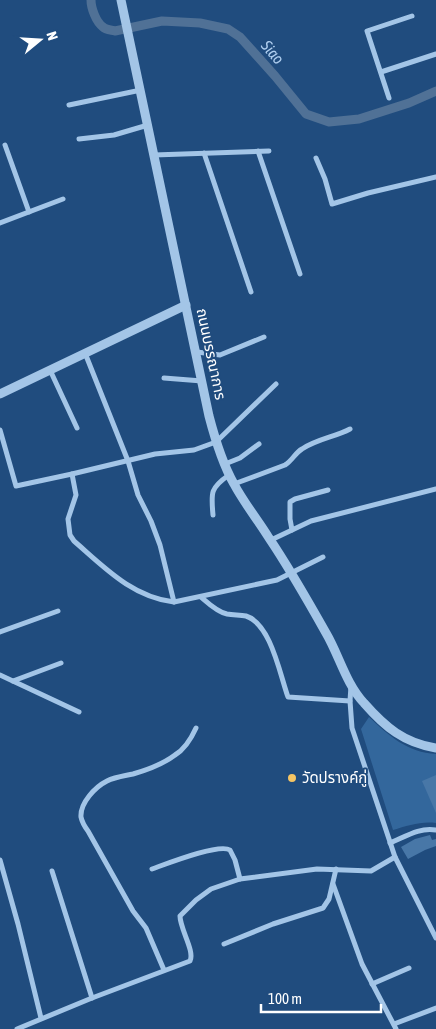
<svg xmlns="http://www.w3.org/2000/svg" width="436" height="1029" font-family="'Asap Condensed','Noto Sans Thai',sans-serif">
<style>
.green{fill:#33679c}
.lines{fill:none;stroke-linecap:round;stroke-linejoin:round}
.canal{stroke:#507196;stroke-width:9}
.building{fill:#4877a7}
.minor{stroke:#a3c5e7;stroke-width:5}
.tertiary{stroke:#a3c5e7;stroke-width:9}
.poi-dot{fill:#f5c564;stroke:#204c7e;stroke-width:2}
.labels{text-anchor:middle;stroke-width:4;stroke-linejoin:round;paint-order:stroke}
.street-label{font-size:15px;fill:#fff;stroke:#204c7e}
.poi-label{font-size:15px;fill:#fff;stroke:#204c7e;text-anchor:start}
.water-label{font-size:16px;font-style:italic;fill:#afceef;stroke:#204c7e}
</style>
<rect width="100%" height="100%" fill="#204c7e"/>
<!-- green -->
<path class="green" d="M369,717c19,18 39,36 67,37v69c-15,-2 -29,3 -43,7l-32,-101z"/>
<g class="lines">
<!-- canal -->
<path class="canal" d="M91,0c0,8 5,22 12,27 3,3 9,3 12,4l47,-10 38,2 28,6 12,8 35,39 31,38 23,8 30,-3 50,-16 27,-12"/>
</g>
<!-- building -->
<g class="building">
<polygon points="436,775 436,813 422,781"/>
<polygon points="430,835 432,840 436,839 436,846 425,850 408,859 401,847 415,839"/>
</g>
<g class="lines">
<!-- minor -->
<g class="minor">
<polyline points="381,72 436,54"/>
<polyline points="389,98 367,31 412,16"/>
<polyline points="69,105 141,90"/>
<polyline points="79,139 114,135 148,125"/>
<polyline points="5,145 29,212"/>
<polyline points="258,151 300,274"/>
<polyline points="204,153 251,292"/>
<polyline points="154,155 269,151"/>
<polyline points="316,158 325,179 332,204 368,193 436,177"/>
<polyline points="0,223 63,199"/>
<polyline points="197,352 220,355 264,337"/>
<polyline points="85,353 128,461 138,495 151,521 160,545 174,602"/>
<polyline points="50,370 77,428"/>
<polyline points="164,378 202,381"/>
<path d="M276,384l-60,58 -22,8 -39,4 -83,20 4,21 -8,24 2,16 4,6c30,26 58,56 100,61l103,-22 46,-23"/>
<polyline points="0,430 16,486 72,474"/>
<polyline points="225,464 240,458 259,444"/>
<path d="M234,484l51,-19c7,-4 10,-12 17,-16 15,-10 33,-12 48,-20"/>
<path d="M213,515c-2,-22 -3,-27 16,-40"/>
<polyline points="292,530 290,519 290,502 295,499 328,490"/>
<polyline points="271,540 311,521 436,489"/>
<path d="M201,597c7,6 16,15 26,17 6,1 13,1 19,2 25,8 34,59 42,81l62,4"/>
<polyline points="0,632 58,611"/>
<polyline points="0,675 79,712"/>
<polyline points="13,681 61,663"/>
<polyline points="351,686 350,701 352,728 395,857 436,938"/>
<path d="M390,843c15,-6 29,-16 46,-13"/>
<polyline points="0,860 18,924 41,1018"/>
<path d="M152,869c14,-5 67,-26 78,-19l5,10 5,19"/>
<polyline points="52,871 92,998"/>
<polyline points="333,884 362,964 396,1029"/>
<polyline points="224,944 273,924 323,908 329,899 336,869"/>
<path d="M164,970l-18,-42 -13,-17 -45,-80c-3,-4 -6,-9 -7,-14 -1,-14 14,-30 26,-36 8,-4 17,-5 26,-7 14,-4 30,-10 42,-19 10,-6 16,-16 21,-27"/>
<polyline points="372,984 409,968"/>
<polyline points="394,1024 436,1008"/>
<path d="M17,1029l75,-31 98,-37c5,-10 -10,-32 -10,-45l16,-16 15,-11 29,-10 77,-10 54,2 24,-14"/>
</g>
<!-- tertiary -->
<g class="tertiary">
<path d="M121,0l88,416c6,23 13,47 25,68 10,19 24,36 35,54 21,31 39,63 57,95 13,22 20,51 38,70 21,24 40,40 72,45"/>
<polyline points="0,394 186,305"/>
</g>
</g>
<!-- markers -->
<circle class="poi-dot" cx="292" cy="778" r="5"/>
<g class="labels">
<!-- street labels -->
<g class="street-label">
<text transform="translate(211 354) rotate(78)" y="5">ถนนบรรณาการ</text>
</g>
<!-- poi labels -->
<g class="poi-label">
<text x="302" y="783">วัดปรางค์กู่</text>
</g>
<!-- water labels -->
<g class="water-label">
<text transform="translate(273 52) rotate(49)" y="6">Siao</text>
</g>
</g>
<!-- north arrow -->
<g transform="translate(40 40) rotate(72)" stroke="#204c7e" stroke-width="4" paint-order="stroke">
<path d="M0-4L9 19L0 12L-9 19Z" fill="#ffffff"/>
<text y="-8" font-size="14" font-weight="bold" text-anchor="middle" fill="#ffffff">N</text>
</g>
<!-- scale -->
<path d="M261 1004v8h120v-8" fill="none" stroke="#ffffff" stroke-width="2.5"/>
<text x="268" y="1004" font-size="15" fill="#ffffff" stroke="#204c7e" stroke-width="4" paint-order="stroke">100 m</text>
</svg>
